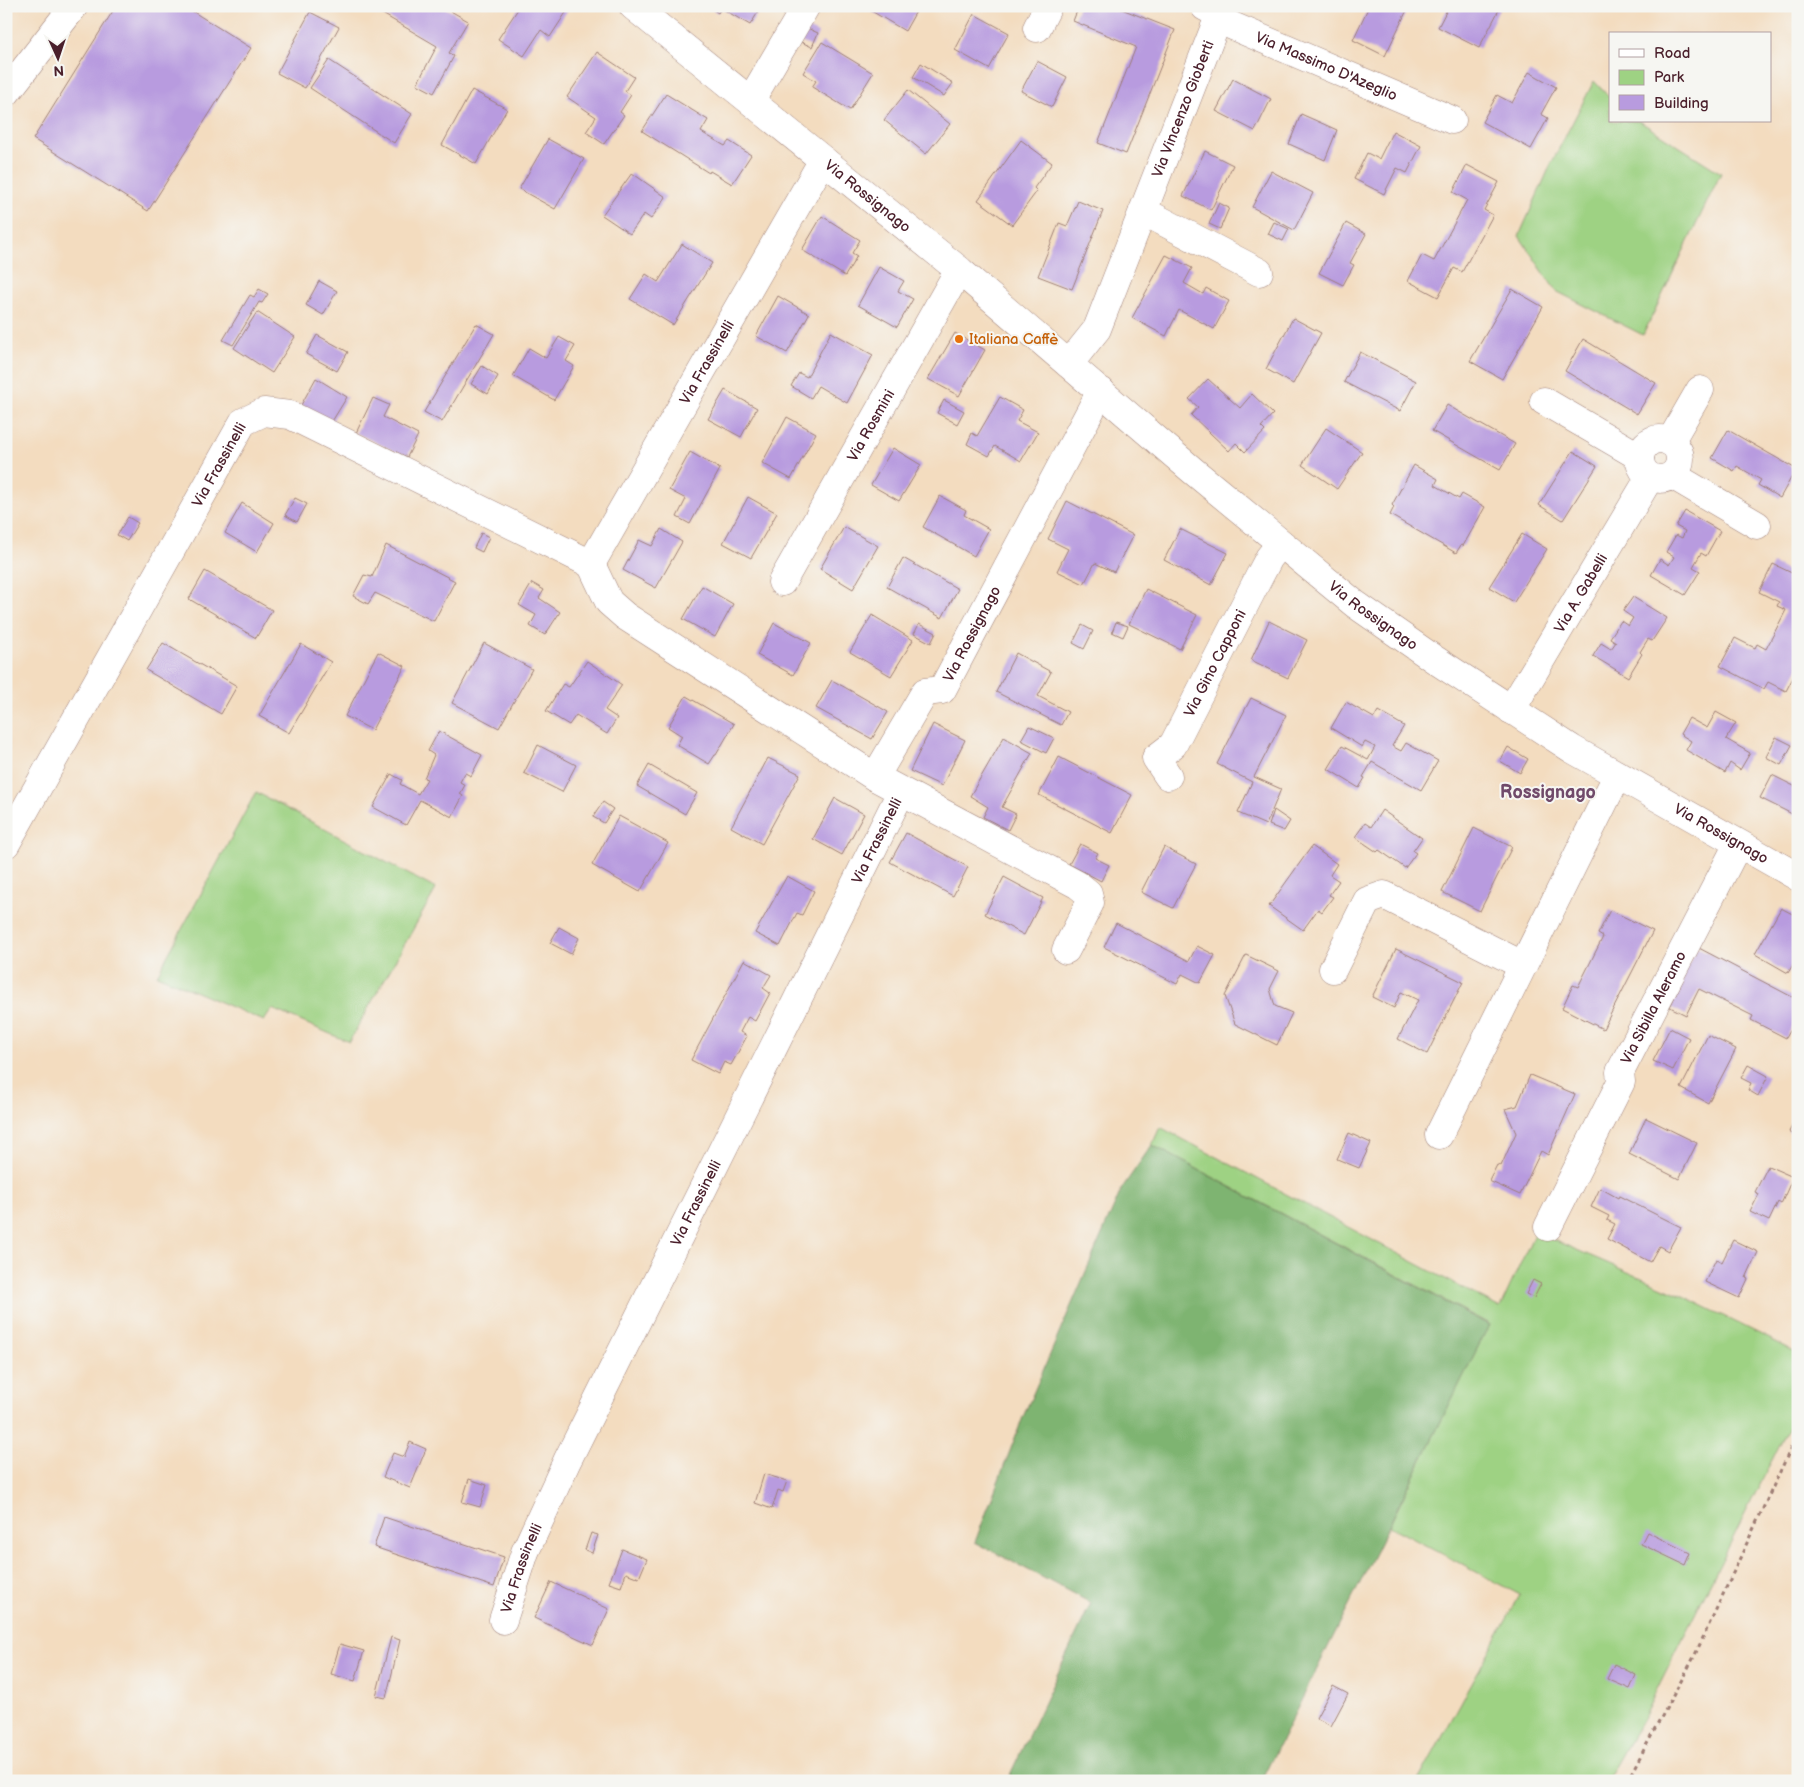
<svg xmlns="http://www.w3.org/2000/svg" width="1804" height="1787" font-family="'Balsamiq Sans',sans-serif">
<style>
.green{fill:#9ed283;stroke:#747857}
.forest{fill:#7eb471;stroke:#646a4e}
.building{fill:#b89bdf}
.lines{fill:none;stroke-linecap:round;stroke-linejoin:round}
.minor-casing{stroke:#9e7e75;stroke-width:29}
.path{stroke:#9e7e75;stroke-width:3;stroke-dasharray:4 4;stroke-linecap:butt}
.minor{stroke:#fff;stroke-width:28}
.food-dot{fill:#e8710a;stroke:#f6f6f2;stroke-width:2}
.labels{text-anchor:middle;stroke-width:4;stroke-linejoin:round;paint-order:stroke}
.street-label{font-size:15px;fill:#4a1f2b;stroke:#f6f6f2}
.food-label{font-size:15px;fill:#c56008;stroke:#f6f6f2;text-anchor:start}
.quarter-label{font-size:18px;font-weight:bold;fill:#704a6a;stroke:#f6f6f2}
</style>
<rect width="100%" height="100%" fill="#f6f6f2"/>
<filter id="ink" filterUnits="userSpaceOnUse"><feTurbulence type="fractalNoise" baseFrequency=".02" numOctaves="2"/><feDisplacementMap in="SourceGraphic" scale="10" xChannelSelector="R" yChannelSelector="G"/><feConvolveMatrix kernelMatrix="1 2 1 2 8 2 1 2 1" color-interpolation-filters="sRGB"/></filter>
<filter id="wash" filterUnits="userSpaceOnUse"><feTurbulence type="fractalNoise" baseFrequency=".0096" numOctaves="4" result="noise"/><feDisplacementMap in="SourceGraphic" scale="20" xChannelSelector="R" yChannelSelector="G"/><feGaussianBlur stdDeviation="1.12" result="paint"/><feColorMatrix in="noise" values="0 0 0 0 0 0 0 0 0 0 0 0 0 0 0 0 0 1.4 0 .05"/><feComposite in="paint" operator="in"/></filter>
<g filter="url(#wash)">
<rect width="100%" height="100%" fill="#f3dcbf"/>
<!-- green -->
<g class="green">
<polygon points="1594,81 1610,98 1610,121 1639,121 1721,173 1643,335 1556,291 1519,236 1551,164"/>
<polygon points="256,792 436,889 349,1042 272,1009 264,1021 157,975"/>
<polygon points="1160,1127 1500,1308 1535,1232 1679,1294 1798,1353 1798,1408 1642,1720 1607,1781 1418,1781 1520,1595 1389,1526 1489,1324 1152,1145"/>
</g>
<!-- forest -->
<polygon class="forest" points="1152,1145 1489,1325 1261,1781 1007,1781 1091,1603 975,1542 1023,1417 1122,1188"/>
<g id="blocks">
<!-- building -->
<g class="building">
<polygon points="116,6 184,6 251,48 148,211 33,139"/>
<polygon points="369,6 442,6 468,21 449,53 454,56 434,93 417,84 437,46"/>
<polygon points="520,6 559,6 567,11 550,37 541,30 524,56 498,39"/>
<polygon points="708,6 762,6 750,25 721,8 718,13"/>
<polygon points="863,6 919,6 905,31"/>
<polygon points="1079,6 1114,6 1175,30 1126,154 1098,143 1136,47 1073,21"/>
<polygon points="1369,6 1404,6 1408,8 1385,56 1353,40"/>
<polygon points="1449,6 1501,6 1479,48 1438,27"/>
<polygon points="310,12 339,27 305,88 277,73"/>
<polygon points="974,14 1009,33 989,69 955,50"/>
<polygon points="807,28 818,33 812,47 801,42"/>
<polygon points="822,42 873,73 850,110 812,87 816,81 803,73"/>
<polygon points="597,52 634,77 625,91 631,95 620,112 624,115 604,144 586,132 596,117 567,97"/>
<polygon points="329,60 412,114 394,143 310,88"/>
<polygon points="1037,61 1067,77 1052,107 1021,91"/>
<polygon points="921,63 953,83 944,96 913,77"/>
<polygon points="1529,72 1556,87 1541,114 1548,118 1531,149 1482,122 1497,95 1512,103"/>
<polygon points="1233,79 1271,99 1255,131 1216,111"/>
<polygon points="472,90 507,109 476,164 442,145"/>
<polygon points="908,90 950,124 926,154 884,120"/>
<polygon points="666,94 708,120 701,132 725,146 729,141 751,155 732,184 710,171 709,173 642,131"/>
<polygon points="1301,114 1337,130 1325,160 1289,144"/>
<polygon points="1393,131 1421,146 1407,173 1397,168 1384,194 1354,179 1367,153 1379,159"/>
<polygon points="548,139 584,159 555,209 519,189"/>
<polygon points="1021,140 1052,163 1034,188 1037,191 1012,225 978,200"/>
<polygon points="1205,151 1233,165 1211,210 1183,196"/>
<polygon points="1467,165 1499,182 1484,210 1493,215 1462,272 1454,268 1438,297 1408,281 1422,255 1434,261 1467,200 1453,192"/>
<polygon points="1271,171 1313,193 1294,230 1252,207"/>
<polygon points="632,173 666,197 651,219 644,214 630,234 602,215"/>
<polygon points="1078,201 1103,211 1072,289 1038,276 1059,223 1067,226"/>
<polygon points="1219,203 1229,208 1220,229 1209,224"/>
<polygon points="822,216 860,240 852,253 857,256 845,276 802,250"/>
<polygon points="1274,222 1289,229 1283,241 1268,234"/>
<polygon points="1346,223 1366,234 1350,263 1354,265 1343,285 1319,273"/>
<polygon points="682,244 712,263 673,325 630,299 646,274 658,282"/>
<polygon points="1166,255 1192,268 1184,283 1203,294 1206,288 1229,301 1214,329 1179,310 1166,336 1132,318"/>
<polygon points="879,267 904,281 898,291 913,299 897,327 858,305"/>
<polygon points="319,281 337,291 323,315 306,305"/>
<polygon points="259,289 268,294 262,303 259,302 233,345 223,340 250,295 254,297"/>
<polygon points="1512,289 1543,307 1502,379 1470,361"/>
<polygon points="778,296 809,314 787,353 756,336"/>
<polygon points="257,312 295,337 272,373 234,348"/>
<polygon points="1293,318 1321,333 1293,384 1266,369"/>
<polygon points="476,324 494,334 442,422 424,412"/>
<polygon points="831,332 873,355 847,403 818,386 811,398 791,386 799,373 807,377"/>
<polygon points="955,333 985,350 959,396 928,379"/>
<polygon points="317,335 348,352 337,371 306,354"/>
<polygon points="559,337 575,346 566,361 574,366 554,400 513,376 529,348 546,358"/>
<polygon points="1583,339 1656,383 1637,414 1565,371"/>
<polygon points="1360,352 1416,381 1400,411 1344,382"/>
<polygon points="482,366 498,376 488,394 471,384"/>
<polygon points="316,378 347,397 331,423 301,405"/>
<polygon points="1208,379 1240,408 1252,394 1273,414 1261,427 1265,431 1245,452 1236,443 1229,451 1191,415 1198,407 1189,399"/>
<polygon points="725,390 757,408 741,437 708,419"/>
<polygon points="1000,397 1023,410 1017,421 1038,432 1021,461 995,446 989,456 967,444 972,433 977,436"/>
<polygon points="373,398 389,405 383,417 418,435 407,457 356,433"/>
<polygon points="944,400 964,411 957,424 937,413"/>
<polygon points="1447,405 1515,444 1500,470 1432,431"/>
<polygon points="787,417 816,433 791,479 762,463"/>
<polygon points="1326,428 1362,452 1337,489 1302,465"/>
<polygon points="1728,430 1796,469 1780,498 1758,485 1761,480 1737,466 1734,471 1712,458"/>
<polygon points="893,448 921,465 899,501 871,485"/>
<polygon points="1573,451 1597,466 1563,520 1539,505"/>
<polygon points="690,452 720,469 690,524 677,517 686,499 669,490"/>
<polygon points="1414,465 1438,479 1435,485 1459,499 1462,494 1485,507 1463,546 1461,545 1456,553 1390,515 1394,507 1392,505"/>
<polygon points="940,496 966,510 964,515 989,529 974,556 923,527"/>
<polygon points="748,497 777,513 751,558 723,543"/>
<polygon points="295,498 307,504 297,522 285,515"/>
<polygon points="1067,501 1133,535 1114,572 1095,563 1084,584 1057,571 1068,549 1048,539"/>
<polygon points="242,503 274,523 257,552 225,533"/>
<polygon points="1685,511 1720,531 1706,556 1701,553 1693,567 1700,571 1685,595 1651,575 1660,559 1669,565 1674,557 1666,552 1676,535 1682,538 1685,531 1676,526"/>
<polygon points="128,517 138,523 127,541 117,535"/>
<polygon points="844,527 878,546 853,589 820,569"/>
<polygon points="661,529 682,542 656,588 623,570 639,540 652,546"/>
<polygon points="1180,529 1228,553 1211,585 1164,560"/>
<polygon points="481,533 489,537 482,552 474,548"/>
<polygon points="1522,534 1547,549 1514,602 1489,587"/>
<polygon points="386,545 455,581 434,621 375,593 368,604 353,596 364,575 372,577"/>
<polygon points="903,558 958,589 942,618 887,587"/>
<polygon points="1773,564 1798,576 1798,668 1786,691 1768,682 1764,689 1720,666 1735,638 1755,648 1757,644 1766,649 1786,610 1777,606 1779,602 1759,592"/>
<polygon points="205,571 272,610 256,638 189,599"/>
<polygon points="532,583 544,590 539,598 560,612 545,635 530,626 536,615 519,605"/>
<polygon points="702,586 733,604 715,637 683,619"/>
<polygon points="1146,589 1197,615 1180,649 1129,624"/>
<polygon points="1633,597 1667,618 1652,641 1648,639 1640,652 1642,654 1628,677 1593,656 1601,643 1611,649 1616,642 1610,638 1621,621 1628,626 1633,618 1623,611"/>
<polygon points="872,615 913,640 891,676 850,652"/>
<polygon points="1269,621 1307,640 1288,678 1251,660"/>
<polygon points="1116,622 1128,626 1123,637 1112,632"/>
<polygon points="774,623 811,643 793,675 757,655"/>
<polygon points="919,624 936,633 931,643 914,634"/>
<polygon points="1082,625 1093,631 1084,649 1073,643"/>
<polygon points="163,643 237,686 221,714 146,670"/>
<polygon points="484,643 532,669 499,728 452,703"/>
<polygon points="301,644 331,662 289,733 259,716"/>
<polygon points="378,652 405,666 372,730 345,716"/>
<polygon points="1016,653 1051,672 1038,696 1068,712 1061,725 996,692"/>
<polygon points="587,661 622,685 605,710 617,718 607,734 576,715 569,725 546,711 563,684 569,687"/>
<polygon points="832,680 888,712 872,739 816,708"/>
<polygon points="686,696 734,724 716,755 715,755 709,764 677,745 682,736 668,727"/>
<polygon points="1251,698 1286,715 1254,777 1281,789 1266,825 1238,813 1252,782 1217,764"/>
<polygon points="1346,702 1374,718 1378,711 1404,726 1392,746 1401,751 1406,743 1438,761 1421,790 1372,762 1363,777 1365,778 1359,788 1328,769 1342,746 1368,760 1375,747 1365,742 1362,747 1331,728"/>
<polygon points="1716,712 1736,723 1726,739 1750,753 1740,770 1730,763 1725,773 1686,750 1691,741 1680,734 1689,718 1707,728"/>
<polygon points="933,724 965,740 942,786 910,771"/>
<polygon points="1029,726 1054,738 1046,753 1021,740"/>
<polygon points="439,731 482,755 471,776 465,773 460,782 465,785 460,794 463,796 452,817 420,800 406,825 373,807 391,774 402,780 400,784 418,794 427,779 424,778 434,755 428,751"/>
<polygon points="1004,737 1032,753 1002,807 1016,814 1008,830 983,817 988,807 970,796"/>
<polygon points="1776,737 1792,745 1781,765 1766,757"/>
<polygon points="538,745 576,765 562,792 524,773"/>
<polygon points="1508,747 1528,759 1520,773 1500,761"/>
<polygon points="1059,757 1132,795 1112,833 1039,795"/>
<polygon points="768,758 800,774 762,844 731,827"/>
<polygon points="649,765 697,793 685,814 637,786"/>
<polygon points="1772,775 1798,788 1798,817 1760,798"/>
<polygon points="835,798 864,814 842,855 813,839"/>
<polygon points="603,802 613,809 604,823 593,817"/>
<polygon points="1274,810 1290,821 1284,831 1269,825"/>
<polygon points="1382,810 1422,838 1413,851 1416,853 1405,868 1379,850 1377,852 1355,837 1365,823 1371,827"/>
<polygon points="619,816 668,843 640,892 592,865"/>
<polygon points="1474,828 1512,847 1480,911 1442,892"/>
<polygon points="906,833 968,867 953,896 890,862"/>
<polygon points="1080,844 1098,853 1095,858 1109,865 1101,881 1069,864"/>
<polygon points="1312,846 1337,864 1330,875 1339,881 1329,895 1333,897 1322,912 1318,909 1303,930 1269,906"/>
<polygon points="1164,847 1196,864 1173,908 1141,892"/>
<polygon points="787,876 814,891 802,915 797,913 780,946 755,933"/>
<polygon points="1004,877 1043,898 1024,935 985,914"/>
<polygon points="1781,908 1798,917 1798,956 1788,973 1755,954"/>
<polygon points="1610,910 1653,931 1603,1029 1562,1008 1573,985 1578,987 1603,937 1598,934"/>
<polygon points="1116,923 1189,961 1197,946 1215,955 1200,983 1182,974 1177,984 1104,947"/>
<polygon points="559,927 579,938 571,954 550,943"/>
<polygon points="1697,947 1798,1000 1798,1017 1786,1038 1751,1020 1753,1016 1699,989 1686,1015 1670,1007 1683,980 1681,979"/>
<polygon points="1396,949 1463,982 1427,1054 1398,1039 1418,1000 1401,992 1394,1008 1372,997"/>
<polygon points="1246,955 1279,971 1270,989 1275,1006 1292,1013 1277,1045 1235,1024 1225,996"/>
<polygon points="744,960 771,975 763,988 770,993 755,1021 748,1017 740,1032 747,1036 731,1065 724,1062 718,1074 691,1060"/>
<polygon points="1670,1028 1689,1038 1673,1070 1653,1061"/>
<polygon points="1708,1035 1736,1049 1708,1103 1681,1088"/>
<polygon points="1748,1065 1768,1076 1758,1096 1748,1090 1751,1083 1741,1078"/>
<polygon points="1530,1075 1575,1094 1548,1155 1541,1151 1520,1195 1489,1181 1497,1165 1501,1166 1516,1133 1505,1109 1517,1106"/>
<polygon points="1798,1114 1798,1137 1789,1132"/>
<polygon points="1646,1118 1697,1143 1679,1179 1629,1154"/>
<polygon points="1349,1133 1371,1143 1359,1168 1337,1159"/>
<polygon points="1768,1166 1793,1177 1781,1204 1778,1202 1769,1221 1750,1212 1759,1194 1755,1192"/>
<polygon points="1600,1188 1618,1198 1619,1196 1681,1227 1668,1251 1659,1246 1650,1262 1607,1239 1615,1224 1607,1220 1609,1216 1591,1207"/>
<polygon points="1733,1240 1758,1252 1746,1278 1748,1279 1739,1298 1705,1282 1716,1259 1722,1262"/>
<polygon points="1533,1280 1541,1284 1534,1298 1526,1294"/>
<polygon points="410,1442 426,1449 410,1488 383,1477 393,1453 404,1457"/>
<polygon points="764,1474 787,1481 783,1492 778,1490 772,1509 755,1503"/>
<polygon points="469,1479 487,1485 480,1507 462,1502"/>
<polygon points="384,1517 504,1557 494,1587 374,1547"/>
<polygon points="1647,1532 1690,1553 1685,1565 1641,1544"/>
<polygon points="591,1533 598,1535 592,1553 585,1550"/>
<polygon points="622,1549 647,1559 639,1578 626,1573 621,1587 609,1583"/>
<polygon points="551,1582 609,1609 593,1645 534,1618"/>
<polygon points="391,1637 400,1640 386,1698 376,1696"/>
<polygon points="340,1644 364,1651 355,1681 331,1674"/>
<polygon points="1614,1664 1636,1675 1630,1689 1607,1679"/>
<polygon points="1333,1686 1348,1694 1331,1726 1316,1718"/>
</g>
</g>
</g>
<g filter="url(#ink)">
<use href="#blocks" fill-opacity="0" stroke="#9e7e75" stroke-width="1"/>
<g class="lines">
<!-- minor casing -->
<g class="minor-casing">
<g id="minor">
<path id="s1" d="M633,6l326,264 233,200 163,134 79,55 138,90 226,128"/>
<path id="s2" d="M1205,7l15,8 8,9 224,96"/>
<polyline points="1037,28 1048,6"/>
<polyline points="6,93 74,6"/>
<polyline points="751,100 806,6"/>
<polyline points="1143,211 1259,272"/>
<path id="s3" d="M1069,364l28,-35 126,-323"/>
<polyline points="1544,401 1640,457"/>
<circle cx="1660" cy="459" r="20"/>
<polyline points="1670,442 1700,390"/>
<polyline points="1672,475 1757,525"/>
<polyline points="591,564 609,602 625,616 875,777"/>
<path id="s4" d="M782,582l177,-312"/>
<path id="s5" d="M1511,710l139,-233"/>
<path id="s6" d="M1168,776l-12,-18 17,-13 86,-168 10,-19 11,-14"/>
<path id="s7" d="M6,844l237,-422 21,-10 26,3 301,149 232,-404"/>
<path id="s8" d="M1066,950l24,-47 -2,-10 -10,-8 -203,-108 50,-85 17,-2 159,-299"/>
<polyline points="1333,969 1367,901 1384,895 1522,965"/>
<polyline points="1439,1135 1617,776"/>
<path id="s9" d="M1548,1227l73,-145 -1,-10 118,-228"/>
<path id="s10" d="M503,1620l22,-68 42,-91 334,-669"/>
</g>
</g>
<!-- path -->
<polyline class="path" points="1627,1781 1694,1657 1798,1433"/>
<!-- minor -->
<use href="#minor" class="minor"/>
</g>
</g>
<!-- markers -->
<circle class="food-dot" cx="959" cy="339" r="5"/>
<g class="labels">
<!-- street labels -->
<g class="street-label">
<text dy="5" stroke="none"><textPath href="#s2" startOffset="136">Via Massimo D'Azeglio</textPath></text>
<text dy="5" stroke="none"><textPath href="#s3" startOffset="281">Via Vincenzo Gioberti</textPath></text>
<text dy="5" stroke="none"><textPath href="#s1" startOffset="302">Via Rossignago</textPath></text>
<text dy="5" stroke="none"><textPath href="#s7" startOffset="1102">Via Frassinelli</textPath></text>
<text dy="5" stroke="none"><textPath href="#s4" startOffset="180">Via Rosmini</textPath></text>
<text dy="5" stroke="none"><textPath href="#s7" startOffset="435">Via Frassinelli</textPath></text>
<text dy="5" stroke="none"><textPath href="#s5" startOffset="136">Via A. Gabelli</textPath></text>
<text dy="5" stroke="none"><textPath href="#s1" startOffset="959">Via Rossignago</textPath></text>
<text dy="5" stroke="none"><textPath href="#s8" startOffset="485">Via Rossignago</textPath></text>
<text dy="5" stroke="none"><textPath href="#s6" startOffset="135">Via Gino Capponi</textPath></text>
<text dy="5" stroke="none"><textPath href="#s1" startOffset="1370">Via Rossignago</textPath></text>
<text dy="5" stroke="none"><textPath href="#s10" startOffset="865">Via Frassinelli</textPath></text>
<text dy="5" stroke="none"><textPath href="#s9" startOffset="245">Via Sibilla Aleramo</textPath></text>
<text dy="5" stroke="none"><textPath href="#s10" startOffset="460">Via Frassinelli</textPath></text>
<text dy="5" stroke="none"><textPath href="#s10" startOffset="55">Via Frassinelli</textPath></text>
</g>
<!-- food labels -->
<g class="food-label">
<text x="969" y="344">Italiana Caffè</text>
</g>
<!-- quarter labels -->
<g class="quarter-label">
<text x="1548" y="798">Rossignago</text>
</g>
</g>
<!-- margin -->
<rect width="1804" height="1787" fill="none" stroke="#f6f6f2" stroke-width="25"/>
<!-- legend -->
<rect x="1609" y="32" width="162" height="90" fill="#f6f6f2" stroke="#b1a0a2"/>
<rect x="1619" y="49" width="25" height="8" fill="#ffffff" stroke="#b1a0a2"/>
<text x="1654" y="58" font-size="15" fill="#4a1f2b">Road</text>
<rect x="1619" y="70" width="25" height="15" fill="#9ed283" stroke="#b1a0a2"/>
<text x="1654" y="82" font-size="15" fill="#4a1f2b">Park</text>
<rect x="1619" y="95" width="25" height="15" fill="#b89bdf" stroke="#b1a0a2"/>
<text x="1654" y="108" font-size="15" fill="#4a1f2b">Building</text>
<!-- north arrow -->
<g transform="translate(58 58) rotate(177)" stroke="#f6f6f2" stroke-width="4" paint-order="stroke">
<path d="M0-4L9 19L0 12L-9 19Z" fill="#4a1f2b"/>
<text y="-8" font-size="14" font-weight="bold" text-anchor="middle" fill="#4a1f2b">N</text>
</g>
</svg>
